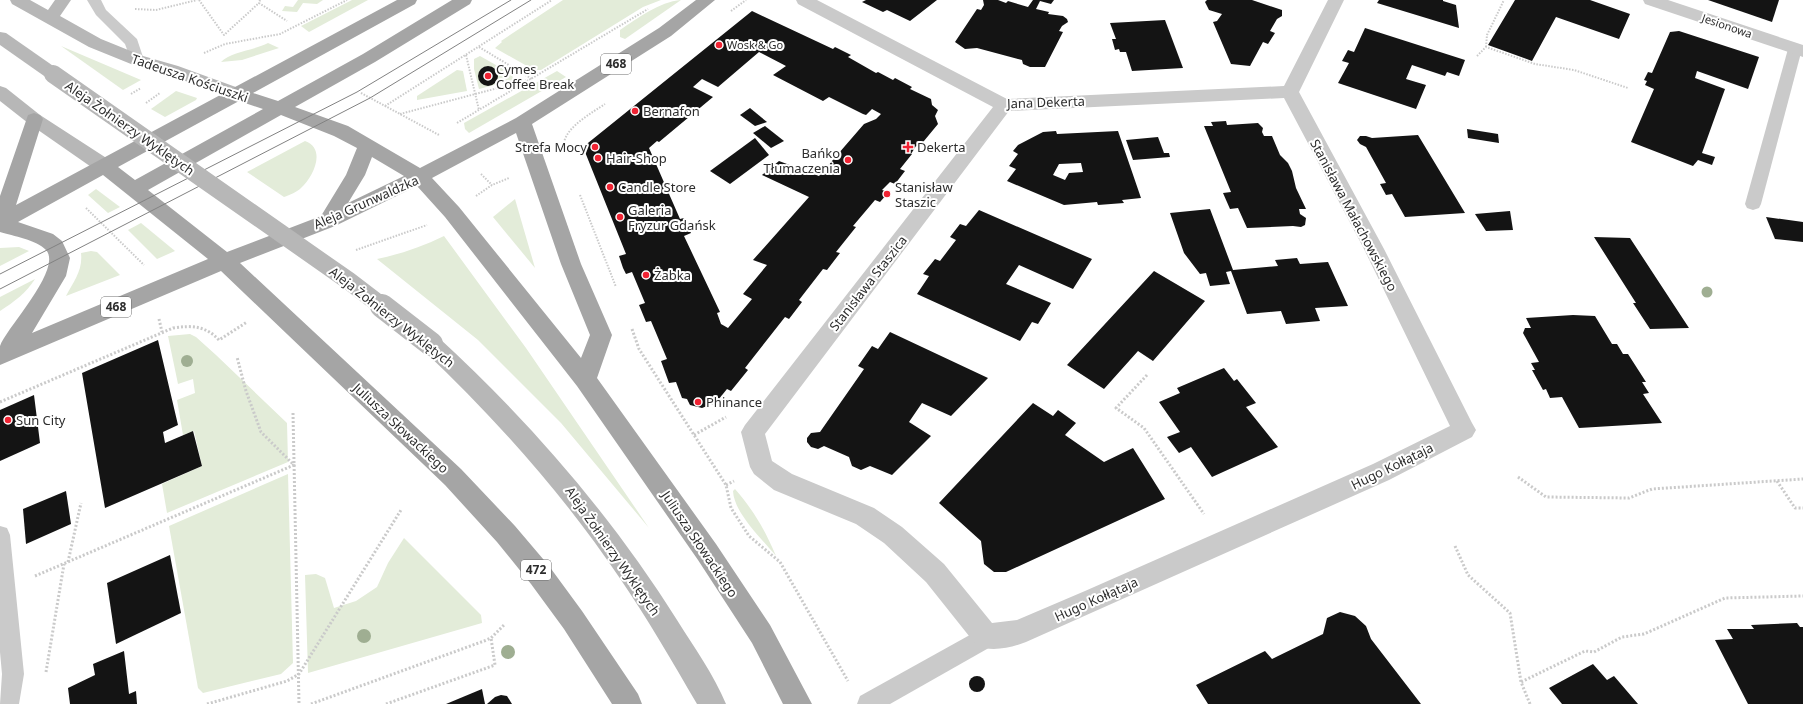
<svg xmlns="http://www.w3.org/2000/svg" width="1803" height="704" font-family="'Noto Sans',sans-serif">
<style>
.green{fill:#e3ecd9}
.building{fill:#141414;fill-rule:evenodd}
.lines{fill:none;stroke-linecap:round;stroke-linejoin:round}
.path-far1{stroke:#cacaca;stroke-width:2;stroke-dasharray:1.5 1.5;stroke-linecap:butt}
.path{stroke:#cacaca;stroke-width:3;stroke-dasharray:2 2;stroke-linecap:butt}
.service{fill:#cacaca;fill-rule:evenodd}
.minor{fill:#cacaca;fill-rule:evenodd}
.secondary{fill:#b7b7b7;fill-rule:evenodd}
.primary{fill:#a5a5a5;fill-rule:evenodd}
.tram{stroke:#828282;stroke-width:1}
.secondary-bridge-far1{stroke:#b7b7b7;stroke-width:18}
.secondary-bridge{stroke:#b7b7b7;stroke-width:24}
.tree{fill:#9fae92}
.poi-dot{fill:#f02333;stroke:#fff;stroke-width:1.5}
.labels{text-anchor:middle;stroke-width:4;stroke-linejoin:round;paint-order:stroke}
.far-street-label{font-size:11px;fill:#2d2d2d;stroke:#fff}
.far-poi-label{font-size:11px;fill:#2d2d2d;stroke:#fff;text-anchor:start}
.shield{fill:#fff;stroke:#6c6c6c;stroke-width:1}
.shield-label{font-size:12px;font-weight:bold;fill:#2d2d2d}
.poi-label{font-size:13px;fill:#2d2d2d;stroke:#fff;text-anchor:start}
.street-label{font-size:13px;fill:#2d2d2d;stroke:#fff}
</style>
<rect width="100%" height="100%" fill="#fff"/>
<!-- green -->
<g class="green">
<polygon points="298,0 323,0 317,4 303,3 297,12 282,11 285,6 293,7"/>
<polygon points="352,0 368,0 309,32 301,26"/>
<polygon points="563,0 661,0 643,7 541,70 534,70 495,48 502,42 501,41"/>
<path d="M681,0l-56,39 -5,-2v-7c18,-12 39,-28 61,-30z"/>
<path d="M268,43l11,5 -37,12 -21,2c9,-10 34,-12 47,-19z"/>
<polygon points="61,46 141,80 123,90"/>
<polygon points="480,56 512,74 513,80 479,89 474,69 474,59"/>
<polygon points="457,70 463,71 467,91 417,100 417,96"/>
<polygon points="557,71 566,77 469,133 465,129 464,123"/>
<polygon points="176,91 197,98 196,100 165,117 151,109"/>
<path d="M305,141c22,8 8,36 -4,47 -4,4 -11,7 -17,9l-37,-25z"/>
<polygon points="96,189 120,207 108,213 88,195"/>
<polygon points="515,199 535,268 493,217"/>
<polygon points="141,223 175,251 157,259 128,230"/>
<path d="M444,236l82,112 123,180 -88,-105 -83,-83 -101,-81c23,-5 45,-12 67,-23z"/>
<polygon points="19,247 29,251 0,266 0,248"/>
<path d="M91,251l6,1 23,23 -54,21c8,-15 17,-26 15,-43z"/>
<path d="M35,279c-9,14 -21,23 -35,32v-14z"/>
<polygon points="190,334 196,337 216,355 287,423 288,462 167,513 162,484 202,466 194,431 183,435 177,400 195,393 193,379 178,384 168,336"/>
<polygon points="288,474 293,663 281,674 203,693 198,688 169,526"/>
<path d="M735,489c19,22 30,41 41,67 -14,-17 -42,-43 -43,-65z"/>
<polygon points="404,538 481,615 482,623 308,673 305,575 316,574 325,578 334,608 356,601 377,587 388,563"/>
</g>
<!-- building -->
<g class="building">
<polygon points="866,0 937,0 910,21 887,10 883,12 862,2"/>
<polygon points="983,0 998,0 1006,3 1008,1 1028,7 1033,0 1054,0 1051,4 1040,1 1036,9 1049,12 1048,14 1063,16 1067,19 1068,22 1062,26 1059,31 1063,32 1045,67 1030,67 1023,64 1022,60 977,48 965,49 955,42 977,9 981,10 984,5"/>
<polygon points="1207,0 1252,0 1282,10 1282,16 1277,19 1270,31 1275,33 1268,44 1263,42 1250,66 1231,64 1213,22 1217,21 1222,14 1209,10 1205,2"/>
<polygon points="1379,0 1443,0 1443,1 1456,5 1459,28 1377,3"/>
<polygon points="1515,0 1590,0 1630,14 1619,39 1556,17 1532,61 1488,45"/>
<polygon points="1708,0 1779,0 1772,22"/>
<path d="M752,11l81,38 2,-2 16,8 -3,2 28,16 2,-1 15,8 2,-2 17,9 -2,2 21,10 1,6 6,5 -3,6 3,8 -19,23 -3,-1 -5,8h1l-12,15 5,2 -10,13 -5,-2 -8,8 6,2 -1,2 -7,8 -5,-2 -22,26 3,1 -20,25 4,1 -13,17 -4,-1 -24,31 3,2 -13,17 -4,-2 -40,51 3,2 -17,21 -4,-2 -13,16 -2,-1 -10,4 -12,-3 -3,-6 -5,-1 -6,-16 -7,1 -8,-22 6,-2 -16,-38 -5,1 -7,-17 6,-2 -13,-31 -6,2 -3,-6 -4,-12 7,-2 -43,-107zM759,52l27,14 -13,9 50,26 6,-4 34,17 3,1 6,-6 9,5 -5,5 -12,5 -45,52 -40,-15 -17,14 47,22 -56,63 14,5 -24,29 9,5 -24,29 -7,-4 -4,-11 3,-1 -36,-76 7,-3 -7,-15 -4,1 -31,-71 8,-7 2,1 54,-45 -20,-10 9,-8 16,8z"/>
<polygon points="1165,20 1183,68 1132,71 1126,52 1120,52 1119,49 1115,50 1112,39 1116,39 1110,23"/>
<polygon points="1365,28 1465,60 1459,76 1447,72 1445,76 1412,65 1406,79 1426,85 1416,109 1338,83 1349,63 1342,61 1348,50 1354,52"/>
<polygon points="1679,31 1759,57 1748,89 1697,71 1695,78 1725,89 1702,153 1715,157 1712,165 1698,160 1693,166 1631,142 1654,89 1645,85 1647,81 1644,80 1648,72 1652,73 1670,32"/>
<circle cx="488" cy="76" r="10"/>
<polygon points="750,108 767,122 755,126 740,115"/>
<polygon points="1226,121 1227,125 1258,123 1263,128 1262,132 1264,136 1272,136 1280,155 1288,163 1292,171 1296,188 1306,209 1299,209 1300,214 1306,218 1305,225 1301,227 1293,226 1247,228 1238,208 1230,209 1223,193 1231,192 1204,126 1213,126 1211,122"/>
<polygon points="765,126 784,141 771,148 753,133"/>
<polygon points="1467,129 1498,134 1499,143 1468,138"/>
<path d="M1056,131l1,3 61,-3 23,67 -19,2 2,3 -26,2 -1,-3 -33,3 -57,-24 9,-12 -7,-3 9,-12 -5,-3 5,-6 25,-13zM1081,163l2,9 -14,1 -4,7 -12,-5 6,-11z"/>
<polygon points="1418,135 1465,213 1405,217 1392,194 1386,195 1380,184 1386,183 1366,147 1360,144 1357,140 1360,136 1366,136 1372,138"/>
<polygon points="1158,137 1164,153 1169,153 1170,157 1133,160 1126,140"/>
<polygon points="755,138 769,155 730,184 710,171"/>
<polygon points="1210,209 1233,270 1278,266 1275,260 1297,258 1300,264 1328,262 1348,306 1315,308 1320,321 1286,324 1281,311 1247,314 1231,271 1226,272 1230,284 1210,286 1206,273 1200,274 1184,253 1170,213"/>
<polygon points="979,210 1092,259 1073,289 1019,265 1006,284 1051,303 1038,324 1032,322 1020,341 917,294 929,276 923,274 935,259 940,261 956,240 950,237 960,224 966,226"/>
<polygon points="1510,211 1513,230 1486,231 1475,214"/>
<polygon points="1766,217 1803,222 1803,242 1775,239"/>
<polygon points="1594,237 1630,238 1689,328 1650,329 1633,303 1636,303"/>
<polygon points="1154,271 1205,301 1153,361 1138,351 1104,389 1067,365"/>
<polygon points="1573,315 1595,316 1612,344 1617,344 1623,354 1628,354 1646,382 1642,382 1649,393 1643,394 1662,423 1579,428 1562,397 1550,398 1546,389 1543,390 1532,370 1535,370 1531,363 1539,362 1523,333 1525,328 1531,328 1526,318"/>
<polygon points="890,332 988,378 951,416 922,403 909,422 931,436 892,475 870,466 861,470 852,466 849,457 824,446 818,449 811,447 807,442 807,438 811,433 820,432 864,369 858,366 872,346 878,349"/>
<polygon points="158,340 178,425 163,432 165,443 193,431 202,466 105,508 82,373"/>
<polygon points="1224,368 1234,381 1237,379 1256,403 1246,407 1278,447 1212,477 1191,447 1179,453 1167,437 1180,432 1159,402 1180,393 1177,388"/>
<polygon points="34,395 40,443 0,461 0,410"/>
<polygon points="1033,403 1053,416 1058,410 1076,423 1065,435 1104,462 1133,448 1165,499 1006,572 994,572 984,564 981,541 939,503"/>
<polygon points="66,491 71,524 26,544 23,509"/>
<polygon points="170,555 181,613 116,644 107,583"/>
<polygon points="1340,612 1355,616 1366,626 1371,639 1421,704 1208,704 1196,685 1265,651 1272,659 1323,634 1327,618"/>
<polygon points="1797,623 1800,627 1803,627 1803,704 1748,704 1715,640 1733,639 1727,629 1754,629 1751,625"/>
<polygon points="124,651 129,694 136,691 137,704 70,704 68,688 95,675 93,664"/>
<polygon points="1593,664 1607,680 1614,676 1638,704 1562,704 1549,688"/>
<circle cx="977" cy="684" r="8"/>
<polygon points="482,689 485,704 446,704"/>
<polygon points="501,695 507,696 512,704 487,704 495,697"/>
</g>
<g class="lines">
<!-- path-far1 -->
<g class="path-far1">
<polyline points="199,0 224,35 259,3"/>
<polyline points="260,0 259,3 287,21"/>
<polyline points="135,9 156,10 197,0"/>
<polyline points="731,11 746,0"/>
<polyline points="479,47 532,79"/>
<polyline points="1486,47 1487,35 1504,0"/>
<polyline points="204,53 225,44 280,34 347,0"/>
<polyline points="466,55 479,110"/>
<polyline points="1477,56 1486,47 1535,64 1574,70 1628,88"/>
<polyline points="361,93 439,135"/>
<polyline points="131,94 141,88"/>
<polyline points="146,103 160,93"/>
<polyline points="385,106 552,0"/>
<polyline points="400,114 528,80"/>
<polyline points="457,123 648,9"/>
<path d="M565,152c0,-3 -1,-7 -1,-9 2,-16 29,-31 41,-39"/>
<polyline points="481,174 492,185"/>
<polyline points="580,195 616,287"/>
<polyline points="476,196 492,185 509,178"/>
<polyline points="86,208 144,265"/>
<polyline points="356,250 427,225"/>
</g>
<!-- path -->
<g class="path">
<polyline points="159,319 162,332"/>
<polyline points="632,329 639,349 726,485 731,508 749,536 780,562 848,681"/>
<polyline points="1147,375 1116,408 1144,428 1204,514"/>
<path d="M0,402l173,-74c19,-3 33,-2 46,12l28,-18"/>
<polyline points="293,413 299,704"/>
<polyline points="694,435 726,417"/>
<polyline points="1518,477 1546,497 1629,498 1652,489 1803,479"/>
<polyline points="1777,481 1795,508 1803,508"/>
<polyline points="726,485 734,481"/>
<polyline points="1455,546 1468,575 1510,613 1521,682"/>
<polyline points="68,562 81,503"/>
<polyline points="35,576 294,465 261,432 246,391 237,357"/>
<polyline points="46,672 64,564"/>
<polyline points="207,704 287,681 299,674 401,510"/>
<polyline points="311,704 484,641 491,638 505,624"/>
<polyline points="386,704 495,665 491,638"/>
<polyline points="1530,704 1521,682 1585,651 1594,652 1622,637 1644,634 1725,598 1803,596"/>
</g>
<!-- service -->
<g class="service">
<polygon points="87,0 101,0 106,10 137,39 144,60 142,63 137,65 132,63 125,44 96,15"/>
<polygon points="1795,44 1800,46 1802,49 1761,204 1759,208 1753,210 1747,208 1745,204 1788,49 1790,46"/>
<polygon points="0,526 7,528 10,535 24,674 19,704 0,704 2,674 0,652"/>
<polygon points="986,626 994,629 997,637 994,645 890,704 857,704 860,696"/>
</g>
<!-- minor -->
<g class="minor">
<path d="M796,0h21l190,99 277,-13 44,-86h16l-45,92 85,157 88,174 4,7 -4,7 -83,43 -363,162c-15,6 -34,10 -49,4l-51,-64 -42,-39 -28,-19 -82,-34 -20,-16 -4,-7 -9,-35 4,-7 248,-318 -195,-103zM1284,98l80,151 86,177 -77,38 -288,127 -68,29 -25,3 -48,-59 -42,-37 -28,-19 -82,-34 -20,-13 -7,-27 244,-323z"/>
<polygon points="1643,0 1668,0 1803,45 1803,57 1645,4"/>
</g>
<!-- secondary -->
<g class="secondary">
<polygon points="10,0 30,0 48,10 55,0 71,0 60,16 101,39 143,56 178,66 244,90 247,94 244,98 238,100 166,74 131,64 89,47 12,4"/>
<polygon points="0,32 6,33 59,70 62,74 59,78 53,80 47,78 0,45"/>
<polygon points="0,86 6,88 40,115 111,161 114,166 111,171 104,173 97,171 28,123 0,101"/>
<path d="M431,335l8,3c91,84 172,177 238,282 17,27 37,55 49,84h-29c-25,-43 -50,-86 -78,-127 -56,-83 -123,-158 -196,-227l-3,-6 3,-6z"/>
</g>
<!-- primary -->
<path class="primary" d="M397,0h20l-2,4 -162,89 25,8 85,-47 89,-54h20l-2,4 -95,58 -80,45 53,19 72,42 96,-50 143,-90 37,-28h19l-44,36 -139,88 49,140 31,71 -15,43 119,166 54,81 42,79h-29l-31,-61 -54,-83 -121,-174 -132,-169 -28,-31 -82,40 -95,37 221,206 54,57 34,40 33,45 56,83 4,10h-30l-48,-75 -33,-45 -34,-42 -52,-57 -224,-214 -221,94c0,-5 0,-14 0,-19 7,-19 63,-77 46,-96 -9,-10 -33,-14 -46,-18v-36l28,-81 6,-2 6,2 3,4 -27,86zM239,101l24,8 -128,71 -17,-13zM281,115l53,21 23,12 -11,27 -25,41 -94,36 -79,-62zM516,133l45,131 29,71 -9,23 -122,-151 -27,-29zM372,157l32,19 -56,27 17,-28zM103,175l105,84 -176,74 34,-57 4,-18 -8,-17 -9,-7 -35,-12z"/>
<!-- tram -->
<g class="tram">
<polyline points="0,274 357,92 511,0"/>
<polyline points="0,289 370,98 531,0"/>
</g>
<!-- secondary-bridge-far1 -->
<polyline class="secondary-bridge-far1" points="53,74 349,281 383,307"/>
<!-- secondary-bridge -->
<polyline class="secondary-bridge" points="382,306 431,344"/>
</g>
<!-- trees -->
<g class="tree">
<circle cx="1707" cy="292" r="5.5"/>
<circle cx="187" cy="361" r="6"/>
<circle cx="364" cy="636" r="7"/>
<circle cx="508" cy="652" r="7"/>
</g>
<!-- markers -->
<g class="poi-dot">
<circle cx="719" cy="45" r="4"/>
<circle cx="488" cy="76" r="4"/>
<circle cx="635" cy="111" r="4"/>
<circle cx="595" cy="147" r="4"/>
<path d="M906 141h4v4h4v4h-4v4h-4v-4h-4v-4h4z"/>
<circle cx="598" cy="158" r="4"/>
<circle cx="848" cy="160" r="4"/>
<circle cx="610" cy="187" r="4"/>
<circle cx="887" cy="194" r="4"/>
<circle cx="620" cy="217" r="4"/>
<circle cx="646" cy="275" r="4"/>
<circle cx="698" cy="402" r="4"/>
<circle cx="8" cy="420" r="4"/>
</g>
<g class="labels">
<!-- far-street labels -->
<g class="far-street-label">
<text transform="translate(1727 26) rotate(19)" y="4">Jesionowa</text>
</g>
<!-- far-poi labels -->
<g class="far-poi-label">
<text x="727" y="49">Wosk &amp; Go</text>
</g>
<!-- shield labels -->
<g class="shield">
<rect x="601" y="54" width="30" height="20" rx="3"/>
<rect x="101" y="297" width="30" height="20" rx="3"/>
<rect x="521" y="560" width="30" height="20" rx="3"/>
</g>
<g class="shield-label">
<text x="616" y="68">468</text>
<text x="116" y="311">468</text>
<text x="536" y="574">472</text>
</g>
<!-- poi labels -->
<g class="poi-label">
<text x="496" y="74">Cymes<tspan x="496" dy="15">Coffee Break</tspan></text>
<text x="643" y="116">Bernafon</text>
<text x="587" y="152" text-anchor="end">Strefa Mocy</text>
<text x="917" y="152">Dekerta</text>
<text x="840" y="158" text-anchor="end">Bańko<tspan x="840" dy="15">Tłumaczenia</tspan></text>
<text x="606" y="163">Hair-Shop</text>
<text x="618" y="192">Candle Store</text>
<text x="895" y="192">Stanisław<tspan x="895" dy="15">Staszic</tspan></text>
<text x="628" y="215">Galeria<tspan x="628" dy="15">Fryzur Gdańsk</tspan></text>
<text x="654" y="280">Żabka</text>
<text x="706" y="407">Phinance</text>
<text x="16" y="425">Sun City</text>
</g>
<!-- street labels -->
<g class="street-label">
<text transform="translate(190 78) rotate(19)" y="5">Tadeusza Kościuszki</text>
<text transform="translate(1046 102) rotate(-2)" y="5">Jana Dekerta</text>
<text transform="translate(130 128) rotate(35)" y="5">Aleja Żołnierzy Wyklętych</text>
<text transform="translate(366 202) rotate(-24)" y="5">Aleja Grunwaldzka</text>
<text transform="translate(1354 215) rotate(62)" y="5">Stanisława Małachowskiego</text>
<text transform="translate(868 283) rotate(-52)" y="5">Stanisława Staszica</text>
<text transform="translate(392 317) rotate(38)" y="5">Aleja Żołnierzy Wyklętych</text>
<text transform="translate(401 428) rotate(43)" y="5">Juliusza Słowackiego</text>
<text transform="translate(1392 466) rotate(-26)" y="5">Hugo Kołłątaja</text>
<text transform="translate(700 544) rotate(56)" y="5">Juliusza Słowackiego</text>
<text transform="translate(613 551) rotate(55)" y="5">Aleja Żołnierzy Wyklętych</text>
<text transform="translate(1096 599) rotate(-24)" y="5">Hugo Kołłątaja</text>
</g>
</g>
</svg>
